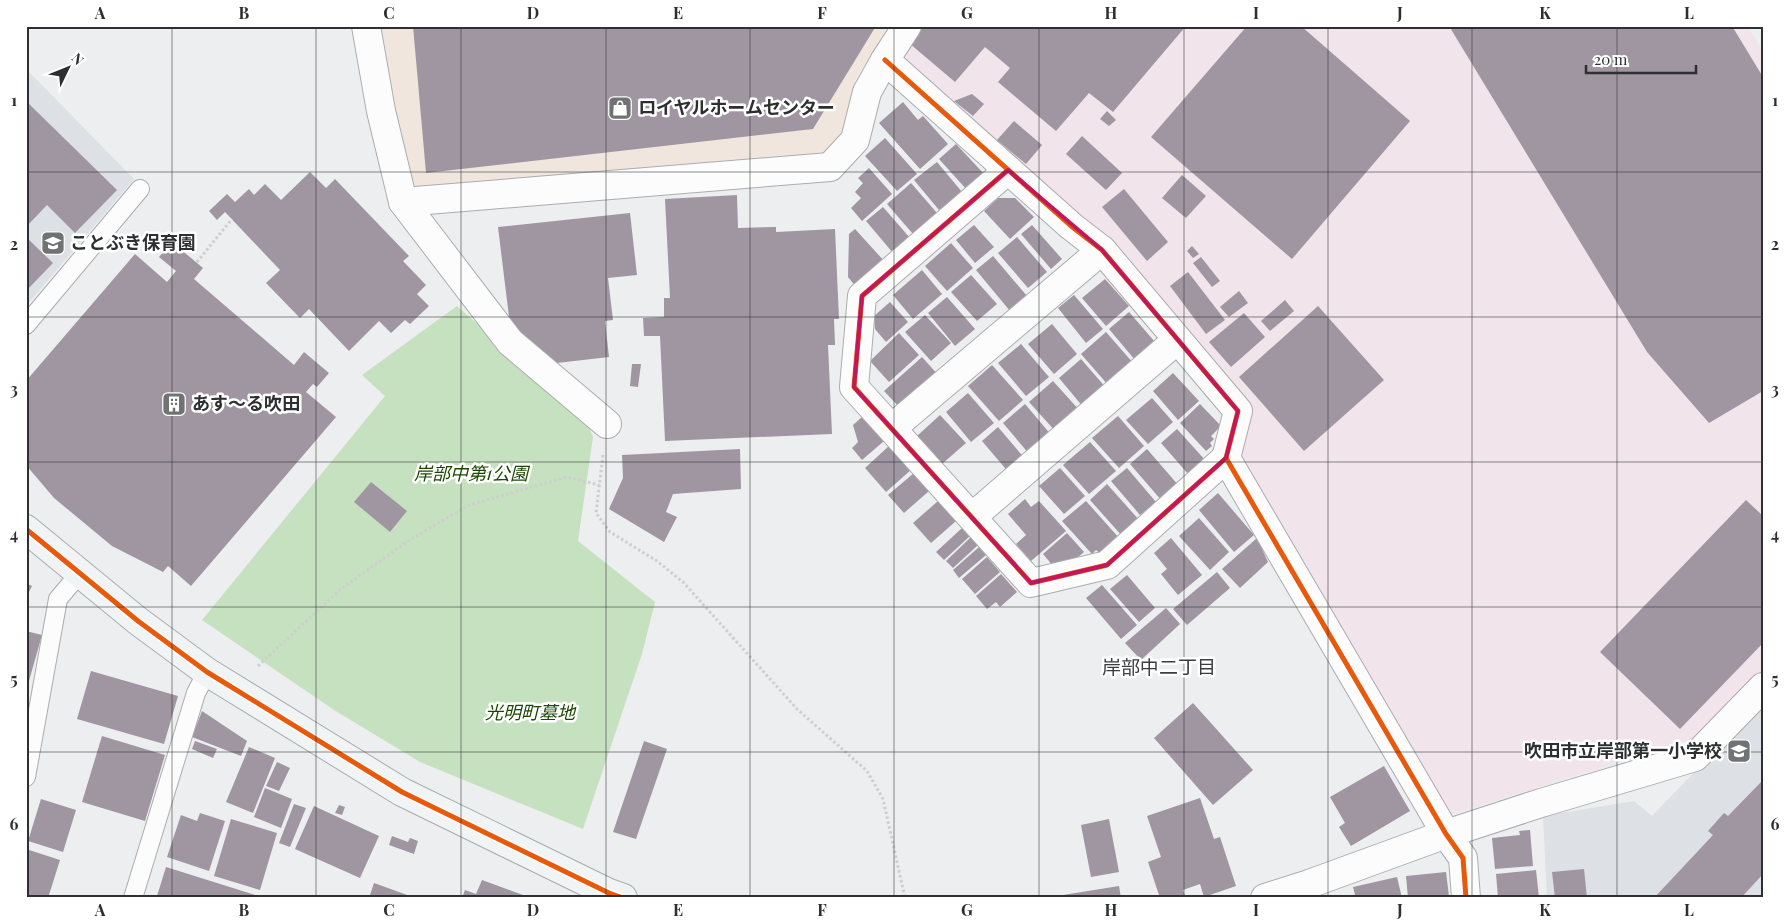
<svg xmlns="http://www.w3.org/2000/svg" width="1789" height="924" font-family="'Playfair Display','Noto Sans JP',serif">
<style>
.commercial{fill:#f0e6de}
.industrial{fill:#f1e4ea}
.built{fill:#dde0e5}
.green{fill:#c6e1bf}
.building{fill:#9f96a2}
.lines{fill:none;stroke-linecap:round;stroke-linejoin:round}
.lane-casing{stroke:#abacad;stroke-width:20}
.street-casing{stroke:#abacad;stroke-width:30}
.secondary-casing{stroke:#abacad;stroke-width:30}
.path{stroke:#cecece;stroke-width:3;stroke-dasharray:2.5 2.5;stroke-linecap:butt}
.lane{stroke:#fcfcfd;stroke-width:18}
.street{stroke:#fcfcfd;stroke-width:28}
.secondary{stroke:#f0f4f4;stroke-width:28}
.cycleway-casing{stroke:#fff;stroke-width:8}
.cycleway{stroke:#e8590c;stroke-width:5}
.marked{fill:none;stroke:#c2185b;stroke-width:4;stroke-linejoin:round}
.grid{fill:none;stroke:#2e2f30;stroke-width:1;stroke-opacity:0.55}
.labels{text-anchor:middle;stroke-width:5;stroke-linejoin:round;paint-order:stroke}
.poi-label{font-size:18px;font-weight:bold;fill:#2e2f30;stroke:#fff;text-anchor:start}
.park-label{font-size:18px;font-style:italic;fill:#1b4801;stroke:#fff}
.neighbourhood-label{font-size:19px;fill:#3c3d40;stroke:#fff}
.neatline{fill:none;stroke:#2e2f30;stroke-width:2}
.grid-label{font-size:16px;text-anchor:middle;font-weight:bold;fill:#2e2f30}
</style>
<rect width="100%" height="100%" fill="#edeef0"/>
<!-- commercial -->
<polygon class="commercial" points="374,26 888,26 855,80 843,137 822,156 421,196 407,185"/>
<!-- industrial -->
<polygon class="industrial" points="917,26 1747,26 1763,51 1763,674 1703,736 1449,815 1238,455 1252,409 1110,240 1085,224 909,67 903,44"/>
<!-- built -->
<g class="built">
<polygon points="26,69 134,179 26,306"/>
<polygon points="1763,701 1763,898 1547,898 1543,816 1634,801 1652,816"/>
</g>
<!-- green -->
<polygon class="green" points="457,306 586,420 593,437 578,541 655,602 642,654 583,829 420,762 334,710 202,620 385,396 362,375"/>
<!-- building -->
<g class="building">
<polygon points="413,26 876,26 813,129 426,173"/>
<polygon points="923,26 1186,26 1113,112 1089,93 1056,131 998,82 1010,68 985,47 955,82 909,43"/>
<polygon points="1247,26 1301,26 1410,121 1292,259 1151,137"/>
<polygon points="1449,26 1732,26 1763,77 1763,391 1709,423 1647,352"/>
<polygon points="972,94 984,104 973,116 954,101"/>
<polygon points="26,101 117,190 75,233 47,205 26,227"/>
<polygon points="903,102 918,120 923,116 948,144 920,169 879,123"/>
<polygon points="1107,111 1116,120 1109,126 1100,119"/>
<polygon points="1014,121 1042,145 1026,164 997,140"/>
<polygon points="1082,136 1122,173 1106,190 1066,154"/>
<polygon points="885,138 917,174 897,191 865,156"/>
<polygon points="956,144 985,175 967,190 939,159"/>
<polygon points="937,162 962,192 939,210 914,180"/>
<polygon points="869,168 892,194 862,221 851,208 861,198 855,192 863,183 858,178"/>
<polygon points="310,172 326,188 335,179 409,256 403,261 426,285 417,294 429,306 410,324 405,320 391,333 379,321 349,351 309,309 300,318 266,283 280,270 225,212 217,220 209,211 227,194 235,202 249,189 254,195 265,184 281,200"/>
<polygon points="1182,175 1206,196 1186,218 1162,198"/>
<polygon points="911,183 937,213 913,234 887,204"/>
<polygon points="1124,189 1168,242 1147,261 1102,207"/>
<polygon points="737,195 738,228 776,227 776,232 835,229 839,319 834,319 835,345 828,345 832,434 665,441 660,336 644,336 643,318 664,317 664,298 670,298 665,199"/>
<polygon points="998,198 1015,198 1034,217 1010,239 984,211"/>
<polygon points="883,207 910,238 893,253 866,221"/>
<polygon points="630,213 637,275 608,278 613,320 605,321 609,357 557,363 510,325 498,227"/>
<polygon points="974,225 994,247 975,263 956,240"/>
<polygon points="1032,225 1062,259 1051,269 1021,234"/>
<polygon points="855,229 885,262 857,288 848,277 849,234"/>
<polygon points="26,237 53,263 26,291"/>
<polygon points="1017,237 1047,272 1028,288 998,253"/>
<polygon points="172,242 203,268 194,279 294,365 304,352 329,373 317,387 313,384 306,392 336,417 191,586 168,566 163,572 112,546 54,498 26,465 26,381 135,254 167,282 176,271 159,257"/>
<polygon points="951,243 973,268 947,291 925,266"/>
<polygon points="1192,246 1199,254 1193,258 1187,251"/>
<polygon points="993,256 1027,296 1010,311 976,270"/>
<polygon points="1201,257 1220,281 1212,287 1193,263"/>
<polygon points="922,270 942,294 913,319 893,295"/>
<polygon points="1188,272 1225,320 1206,334 1170,286"/>
<polygon points="971,275 997,304 977,321 951,292"/>
<polygon points="1105,279 1129,306 1106,326 1082,298"/>
<polygon points="1239,291 1248,303 1229,317 1220,307"/>
<polygon points="1074,295 1103,329 1086,343 1058,308"/>
<polygon points="947,297 975,329 955,346 928,313"/>
<polygon points="1285,300 1294,311 1270,331 1261,321"/>
<polygon points="890,302 908,322 886,342 875,329 874,316"/>
<polygon points="1318,306 1384,380 1304,451 1239,377"/>
<polygon points="1129,312 1155,342 1135,360 1109,329"/>
<polygon points="1244,313 1265,337 1231,367 1209,342"/>
<polygon points="925,315 951,343 931,361 905,332"/>
<polygon points="1052,324 1077,354 1054,374 1028,344"/>
<polygon points="1106,332 1134,364 1109,386 1081,354"/>
<polygon points="899,333 919,355 889,382 870,361"/>
<polygon points="1021,344 1049,377 1026,396 998,363"/>
<polygon points="922,357 940,377 899,407 884,391"/>
<polygon points="1081,359 1107,389 1084,408 1059,378"/>
<polygon points="632,364 641,364 638,387 630,386"/>
<polygon points="992,365 1023,400 999,421 968,386"/>
<polygon points="1173,373 1199,401 1178,420 1153,391"/>
<polygon points="1053,381 1081,412 1057,433 1029,402"/>
<polygon points="968,393 994,423 971,442 946,412"/>
<polygon points="1152,398 1173,422 1148,444 1126,420"/>
<polygon points="1025,404 1052,436 1030,455 1003,423"/>
<polygon points="1200,404 1221,426 1211,436 1214,439 1210,443 1212,446 1206,451 1180,423"/>
<polygon points="940,415 966,443 942,464 917,436"/>
<polygon points="1118,416 1144,446 1119,468 1092,438"/>
<polygon points="862,417 884,441 862,460 852,448 858,442 853,425"/>
<polygon points="998,427 1026,460 1010,474 982,441"/>
<polygon points="1177,429 1206,461 1189,475 1161,443"/>
<polygon points="1090,442 1116,471 1089,494 1063,465"/>
<polygon points="890,445 912,469 886,492 865,468"/>
<polygon points="740,449 741,489 673,494 666,512 677,517 664,542 609,509 623,478 622,455"/>
<polygon points="1147,449 1179,486 1162,501 1130,464"/>
<polygon points="1060,468 1085,496 1064,514 1039,486"/>
<polygon points="1127,468 1156,502 1140,515 1111,481"/>
<polygon points="914,473 929,491 904,513 888,495"/>
<polygon points="371,482 407,511 390,532 354,502"/>
<polygon points="1107,484 1140,521 1123,537 1090,500"/>
<polygon points="1218,493 1254,535 1234,552 1199,510"/>
<polygon points="1025,499 1031,507 1039,501 1066,531 1031,561 1016,544 1026,535 1008,514"/>
<polygon points="1746,500 1763,516 1763,643 1680,729 1600,652"/>
<polygon points="938,501 956,521 931,543 913,523"/>
<polygon points="1086,501 1120,539 1102,555 1096,550 1092,554 1062,521"/>
<polygon points="1199,518 1229,552 1210,570 1179,536"/>
<polygon points="962,528 970,536 944,560 936,552"/>
<polygon points="1067,533 1084,552 1059,573 1043,554"/>
<polygon points="971,537 978,545 953,568 946,561"/>
<polygon points="1171,538 1202,575 1178,595 1161,574 1167,569 1154,553"/>
<polygon points="1257,538 1268,562 1240,588 1222,569"/>
<polygon points="979,547 986,555 959,578 953,570"/>
<polygon points="987,557 1000,572 975,594 962,579"/>
<polygon points="1217,572 1230,588 1187,625 1173,609"/>
<polygon points="1001,574 1017,592 1000,607 996,602 987,609 976,596"/>
<polygon points="1127,575 1155,608 1139,622 1110,589"/>
<polygon points="26,583 32,586 26,598"/>
<polygon points="1102,585 1137,625 1121,639 1086,598"/>
<polygon points="1166,608 1180,624 1141,660 1125,643"/>
<polygon points="26,631 42,635 27,688 26,688"/>
<polygon points="91,671 178,696 164,744 77,719"/>
<polygon points="1193,703 1253,770 1213,805 1154,738"/>
<polygon points="202,711 247,741 241,756 192,737"/>
<polygon points="102,736 165,755 145,821 82,802"/>
<polygon points="195,741 217,749 213,758 192,749"/>
<polygon points="644,741 667,749 636,839 613,832"/>
<polygon points="249,747 275,758 253,813 226,802"/>
<polygon points="277,762 290,768 279,791 266,786"/>
<polygon points="1384,766 1410,811 1351,846 1339,827 1345,823 1330,797"/>
<polygon points="1763,780 1763,874 1741,898 1654,898 1713,835 1708,831 1724,813 1728,816"/>
<polygon points="265,788 292,799 281,828 254,817"/>
<polygon points="1200,798 1214,839 1220,837 1236,886 1204,897 1200,884 1183,890 1186,898 1160,898 1148,862 1161,857 1147,816"/>
<polygon points="41,799 76,810 63,852 28,841"/>
<polygon points="294,804 306,808 290,847 279,843"/>
<polygon points="339,805 345,807 342,815 335,813"/>
<polygon points="314,806 379,836 360,878 295,849"/>
<polygon points="200,813 225,821 209,871 167,857 181,815 197,821"/>
<polygon points="231,819 277,833 260,890 214,876"/>
<polygon points="1109,819 1119,872 1091,877 1081,825"/>
<polygon points="1530,830 1533,866 1495,869 1492,838 1520,835 1519,831"/>
<polygon points="392,836 408,842 410,838 418,841 414,854 389,845"/>
<polygon points="26,849 60,860 48,898 26,898"/>
<polygon points="166,867 258,896 258,898 161,898 157,896"/>
<polygon points="1584,869 1587,898 1555,898 1552,872"/>
<polygon points="1536,870 1539,898 1498,898 1496,874"/>
<polygon points="1446,872 1449,896 1408,898 1406,876"/>
<polygon points="1397,877 1402,898 1346,898 1355,895 1353,887"/>
<polygon points="482,880 523,895 522,898 462,898 465,890 476,894"/>
<polygon points="374,883 410,896 409,898 369,898"/>
<polygon points="1119,886 1121,898 1064,898 1063,895"/>
</g>
<g class="lines">
<!-- lane casing -->
<g class="lane-casing">
<g id="lane">
<polyline points="26,325 140,189"/>
<polyline points="26,777 58,599 80,573"/>
<polyline points="133,898 196,693 207,672"/>
</g>
</g>
<!-- street casing -->
<g class="street-casing">
<g id="street">
<polyline points="366,26 381,111 403,202 510,342 607,424"/>
<polyline points="885,60 1071,226 1102,250 1238,411 1226,458 1446,834 1463,858 1466,898"/>
<polyline points="1008,170 862,296 854,387 1031,583 1107,565 1226,458"/>
<polyline points="403,202 830,167 855,140 867,92 885,60 907,26"/>
<polyline points="892,428 1102,250"/>
<polyline points="972,517 1177,340"/>
<polyline points="1265,898 1309,884 1446,834 1541,803 1695,757 1763,687"/>
</g>
</g>
<!-- secondary casing -->
<g class="secondary-casing">
<polyline id="secondary" points="26,529 138,621 207,672 402,792 609,893 623,898"/>
</g>
<!-- path -->
<g class="path">
<polyline points="197,262 232,219"/>
<polyline points="603,455 596,513 610,532 657,561 683,582 797,709 867,771 883,799 905,898"/>
<polyline points="258,666 341,589 408,541 469,505 567,477 599,485"/>
</g>
<!-- lane -->
<use href="#lane" class="lane"/>
<!-- street -->
<use href="#street" class="street"/>
<!-- secondary -->
<use href="#secondary" class="secondary"/>
<!-- cycleway casing -->
<g class="cycleway-casing">
<g id="cycleway">
<polyline points="885,60 1071,226 1102,250 1238,411 1226,458 1446,834 1463,858 1466,898"/>
<polyline points="1008,170 862,296 854,387 1031,583 1107,565 1226,458"/>
<polyline points="26,529 138,621 207,672 402,792 609,893 623,898"/>
</g>
</g>
<!-- cycleway -->
<use href="#cycleway" class="cycleway"/>
</g>
<!-- marked area -->
<path class="marked" d="M1008,170l94,80 136,161 -12,47 -119,107 -76,18 -177,-196 8,-91z"/>
<!-- grid -->
<path class="grid" d="M172,26v872M316,26v872M461,26v872M606,26v872M750,26v872M894,26v872M1039,26v872M1184,26v872M1328,26v872M1472,26v872M1617,26v872M26,172h1737M26,317h1737M26,462h1737M26,607h1737M26,752h1737"/>
<!-- icons -->
<defs>
<g id="shop-square" transform="scale(1.25)"><rect x="-9" y="-9" width="18" height="18" rx="4" fill="#717273" stroke="#fff"/><path d="M-5-2.5h2.3a2.7 3.5 0 0 1 5.4 0H5L5.5 6h-11ZM-1.5-2.5h3a1.5 2.3 0 0 0-3 0Z" fill="#fff"/></g>
<g id="school-square" transform="scale(1.25)"><rect x="-9" y="-9" width="18" height="18" rx="4" fill="#717273" stroke="#fff"/><path d="M0-5L7-2L0 1L-7-2ZM-4 1L0 2.5L4 1V4Q0 6-4 4Z" fill="#fff"/></g>
<g id="building-square" transform="scale(1.25)"><rect x="-9" y="-9" width="18" height="18" rx="4" fill="#717273" stroke="#fff"/><path d="M-4-6H4V6H1V3H-1V6H-4ZM-2.5-4.3h1.7v1.8h-1.7ZM.8-4.3h1.7v1.8H.8ZM-2.5-1h1.7V.8h-1.7ZM.8-1h1.7V.8H.8Z" fill="#fff"/></g>
</defs>
<g fill-rule="evenodd">
<use href="#shop-square" x="620" y="108"/>
<use href="#school-square" x="53" y="243"/>
<use href="#building-square" x="174" y="404"/>
<use href="#school-square" x="1739" y="751"/>
</g>
<g class="labels">
<!-- poi labels -->
<g class="poi-label">
<text x="638" y="114">ロイヤルホームセンター</text>
<text x="70" y="249">ことぶき保育園</text>
<text x="192" y="410">あす～る吹田</text>
<text x="1722" y="757" text-anchor="end">吹田市立岸部第一小学校</text>
</g>
<!-- park labels -->
<g class="park-label">
<text x="471" y="480">岸部中第1公園</text>
<text x="530" y="719">光明町墓地</text>
</g>
<!-- neighbourhood labels -->
<g class="neighbourhood-label">
<text x="1159" y="674">岸部中二丁目</text>
</g>
</g>
<!-- border -->
<rect width="1789" height="924" fill="none" stroke="#ffffff" stroke-width="55"/>
<!-- north arrow -->
<g transform="translate(68 68) rotate(47)" stroke="#ffffff" stroke-width="4" paint-order="stroke">
<path d="M0-4L9 19L0 12L-9 19Z" fill="#2e2f30"/>
<text y="-8" font-size="14" font-weight="bold" text-anchor="middle" fill="#2e2f30">N</text>
</g>
<!-- scale -->
<path d="M1586 65v8h110v-8" fill="none" stroke="#2e2f30" stroke-width="2.5"/>
<text x="1594" y="65" font-size="15" fill="#2e2f30" stroke="#ffffff" stroke-width="4" paint-order="stroke">20 m</text>
<rect x="28" y="28" width="1734" height="868" class="neatline"/>
<g class="grid-label">
<text x="100" y="19">A</text>
<text x="244" y="19">B</text>
<text x="389" y="19">C</text>
<text x="533" y="19">D</text>
<text x="678" y="19">E</text>
<text x="822" y="19">F</text>
<text x="967" y="19">G</text>
<text x="1111" y="19">H</text>
<text x="1256" y="19">I</text>
<text x="1400" y="19">J</text>
<text x="1545" y="19">K</text>
<text x="1689" y="19">L</text>
<text x="14" y="106">1</text>
<text x="1775" y="106">1</text>
<text x="14" y="250">2</text>
<text x="1775" y="250">2</text>
<text x="14" y="395">3</text>
<text x="1775" y="395">3</text>
<text x="14" y="540">4</text>
<text x="1775" y="540">4</text>
<text x="14" y="685">5</text>
<text x="1775" y="685">5</text>
<text x="14" y="830">6</text>
<text x="1775" y="830">6</text>
<text x="100" y="916">A</text>
<text x="244" y="916">B</text>
<text x="389" y="916">C</text>
<text x="533" y="916">D</text>
<text x="678" y="916">E</text>
<text x="822" y="916">F</text>
<text x="967" y="916">G</text>
<text x="1111" y="916">H</text>
<text x="1256" y="916">I</text>
<text x="1400" y="916">J</text>
<text x="1545" y="916">K</text>
<text x="1689" y="916">L</text>
</g>
</svg>
